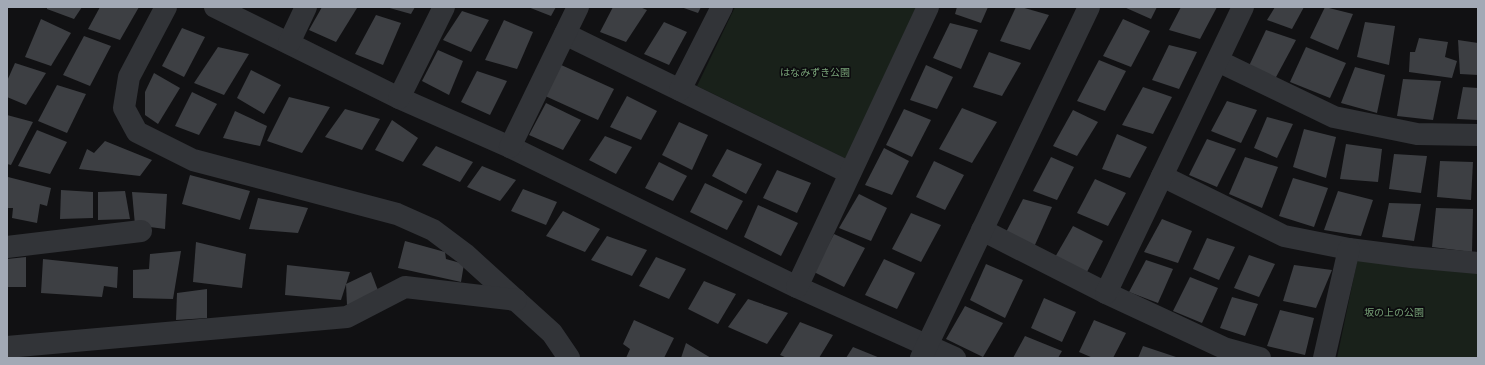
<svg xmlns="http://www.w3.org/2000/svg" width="1485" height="365" font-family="'Source Sans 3','Noto Sans JP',sans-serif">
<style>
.green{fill:#19211a}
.building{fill:#3d3f43}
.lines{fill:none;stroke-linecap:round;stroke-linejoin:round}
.street{stroke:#323438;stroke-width:22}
.labels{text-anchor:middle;stroke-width:3.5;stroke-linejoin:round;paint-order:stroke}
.park-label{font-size:10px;fill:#77a177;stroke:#0c0c0e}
</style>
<rect width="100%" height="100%" fill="#111113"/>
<!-- green -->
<g class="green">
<polygon points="735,7 918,7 846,159 697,86"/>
<polygon points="1358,257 1403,267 1478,273 1478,358 1337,358"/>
</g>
<!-- building -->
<g class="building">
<polygon points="47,7 82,7 74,19 47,9"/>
<polygon points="100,7 139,7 120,40 88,29"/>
<polygon points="322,7 357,8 336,42 309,30"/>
<polygon points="386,7 415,7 411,14"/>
<polygon points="528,7 556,7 551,16"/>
<polygon points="613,7 640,7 647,10 626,42 600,32"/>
<polygon points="681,7 701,7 698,13"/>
<polygon points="957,7 988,7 981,23 955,14"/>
<polygon points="1016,7 1021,7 1049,15 1030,50 1000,41"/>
<polygon points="1124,7 1157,7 1151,19"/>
<polygon points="1181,7 1217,7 1200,39 1169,30"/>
<polygon points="1275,7 1304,7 1292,29 1267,20"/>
<polygon points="1325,7 1353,14 1338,50 1310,38"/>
<polygon points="462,11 489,20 471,52 443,40"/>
<polygon points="376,15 401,23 383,65 355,54"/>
<polygon points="41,19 71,33 51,66 25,57"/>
<polygon points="1123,19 1150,31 1131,67 1103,56"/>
<polygon points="504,20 533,32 517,69 485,60"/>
<polygon points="664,22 687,32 669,65 644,54"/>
<polygon points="1365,22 1395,26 1389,65 1357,57"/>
<polygon points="950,23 978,30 961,69 933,58"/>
<polygon points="182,28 205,37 184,77 162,66"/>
<polygon points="1266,30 1296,40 1275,79 1248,68"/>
<polygon points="84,36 111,46 90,86 63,75"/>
<polygon points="1419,38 1448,42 1445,57 1457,61 1452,78 1409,72 1410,52 1415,52"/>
<polygon points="1458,40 1478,43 1478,75 1460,74"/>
<polygon points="1169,45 1197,52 1179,89 1152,80"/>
<polygon points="218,47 249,54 224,95 194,83"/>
<polygon points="1306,47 1346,63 1330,98 1290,82"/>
<polygon points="438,50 463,61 449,95 422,81"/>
<polygon points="989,52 1021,63 1002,96 973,87"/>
<polygon points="1099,60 1126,71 1105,111 1077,101"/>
<polygon points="15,63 46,73 26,105 7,97 7,81"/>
<polygon points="559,64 614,89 598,120 543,95"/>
<polygon points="926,65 953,77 937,109 910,100"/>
<polygon points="1355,67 1385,75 1377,113 1341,103"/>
<polygon points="251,70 281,85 264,114 237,98"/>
<polygon points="477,71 507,81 490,115 461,102"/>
<polygon points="154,73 180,88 158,124 145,115 145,92"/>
<polygon points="1403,79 1441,81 1433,120 1397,116"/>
<polygon points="57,85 86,94 67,133 38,121"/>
<polygon points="1143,87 1172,97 1153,134 1122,125"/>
<polygon points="1463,87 1478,88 1478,120 1457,119"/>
<polygon points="192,92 217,104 199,135 175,126"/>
<polygon points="627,96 657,111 641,140 610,127"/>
<polygon points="289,97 330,107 302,153 267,141"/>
<polygon points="1227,101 1257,110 1241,143 1211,131"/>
<polygon points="546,103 581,120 563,150 529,135"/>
<polygon points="962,108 997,122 972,163 939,149"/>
<polygon points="345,109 380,119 362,150 325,137"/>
<polygon points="904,109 931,120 912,157 886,145"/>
<polygon points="1073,110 1098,122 1077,156 1053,146"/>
<polygon points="235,111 267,126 260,146 223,138"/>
<polygon points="7,115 33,122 11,165 7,164"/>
<polygon points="1267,117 1293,124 1277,158 1254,148"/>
<polygon points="392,120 418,138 403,162 375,150"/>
<polygon points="679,122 708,135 692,170 662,155"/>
<polygon points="1304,129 1336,137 1326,178 1293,167"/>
<polygon points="37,130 67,142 50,174 18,166"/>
<polygon points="1117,134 1147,147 1130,178 1102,169"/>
<polygon points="605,136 632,147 616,174 589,160"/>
<polygon points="1207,139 1236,149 1217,187 1189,175"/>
<polygon points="105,141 152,160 140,176 79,169 87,149 94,153"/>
<polygon points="1346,144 1382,149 1378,182 1340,179"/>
<polygon points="436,146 473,162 460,182 422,165"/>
<polygon points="884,148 909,161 892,195 865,185"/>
<polygon points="727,149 762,164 746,194 712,176"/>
<polygon points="1394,154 1427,156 1421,193 1389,189"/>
<polygon points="1051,157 1074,167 1057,200 1033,191"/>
<polygon points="1245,157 1278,167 1262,208 1229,194"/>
<polygon points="934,161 964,175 945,210 916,197"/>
<polygon points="1440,161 1473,162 1471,200 1437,197"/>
<polygon points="659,162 687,176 673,201 645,188"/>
<polygon points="482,166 516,180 500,201 467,187"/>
<polygon points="777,170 811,183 797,213 763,198"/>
<polygon points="190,175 250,191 240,220 182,204"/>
<polygon points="8,177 51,188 47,206 40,204 37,223 12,218 13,208 7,208 7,181"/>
<polygon points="1293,178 1328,188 1314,227 1279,216"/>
<polygon points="1095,179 1126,193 1108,226 1077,213"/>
<polygon points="705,183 743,201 727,230 690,212"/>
<polygon points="523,189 557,202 546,225 511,211"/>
<polygon points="61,190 93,192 93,218 60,219"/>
<polygon points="125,191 130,219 98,220 98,192"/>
<polygon points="1338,191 1373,200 1361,236 1324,230"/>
<polygon points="132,192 167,194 165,229 135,225"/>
<polygon points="859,194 887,208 871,241 839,228"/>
<polygon points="258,198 308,208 298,233 249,229"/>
<polygon points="1023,199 1052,207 1034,247 1004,236"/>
<polygon points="1389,203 1421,204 1414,241 1382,237"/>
<polygon points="758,205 798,223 781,256 744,237"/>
<polygon points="1436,208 1473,209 1472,252 1432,247"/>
<polygon points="563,211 600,229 585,252 546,236"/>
<polygon points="911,213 941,225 921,262 892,249"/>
<polygon points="1162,219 1192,231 1178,263 1144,252"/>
<polygon points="1073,226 1103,241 1087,272 1054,259"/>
<polygon points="834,234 865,248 844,287 814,272"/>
<polygon points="607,236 647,250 632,276 591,260"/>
<polygon points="1207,238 1235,247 1219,280 1193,269"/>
<polygon points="405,241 445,252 446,259 464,264 461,282 398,268"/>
<polygon points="196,242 246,254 242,288 193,282"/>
<polygon points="181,251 173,299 133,298 133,270 149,269 150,254"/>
<polygon points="1249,255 1275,264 1259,297 1234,288"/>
<polygon points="26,257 26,287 7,287 7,259"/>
<polygon points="656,257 686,269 669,299 639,286"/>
<polygon points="43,259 118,267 117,288 104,286 102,297 41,293"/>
<polygon points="884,259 915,273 897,309 865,295"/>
<polygon points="1146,260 1173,269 1158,303 1129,292"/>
<polygon points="986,264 1023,280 1005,318 970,300"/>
<polygon points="287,265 350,272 341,300 285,295"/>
<polygon points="1294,265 1332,270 1316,308 1283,301"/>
<polygon points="371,272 379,293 347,305 346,284"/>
<polygon points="1190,277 1218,288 1202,323 1173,311"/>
<polygon points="704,281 736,294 718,324 688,309"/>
<polygon points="207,289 207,318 176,320 177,293"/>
<polygon points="1232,297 1258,304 1245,336 1220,328"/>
<polygon points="1044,298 1076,312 1062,342 1031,328"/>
<polygon points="748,299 788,313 767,344 728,327"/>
<polygon points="965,306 1003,323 983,357 946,339"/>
<polygon points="1280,310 1314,318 1305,355 1267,346"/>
<polygon points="634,320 674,338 664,358 626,358 630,349 623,344"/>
<polygon points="1094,320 1126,333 1113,358 1093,358 1079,352"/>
<polygon points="800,322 833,335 819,358 787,358 780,355"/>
<polygon points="1025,336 1062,351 1058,358 1013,358"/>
<polygon points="686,343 711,358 681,358"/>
<polygon points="1143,346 1179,358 1138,358"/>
<polygon points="853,347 880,358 846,358"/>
</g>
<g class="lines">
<!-- street -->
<g class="street">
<polyline points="166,7 129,77 124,108 137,132 193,160 397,214 433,230 465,254 552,333 569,358"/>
<polyline points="215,7 399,98 510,147 797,287 955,358"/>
<polyline points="565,34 850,173"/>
<polyline points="289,43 306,7"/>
<polyline points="1218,61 1334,117 1417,134 1478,135"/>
<polyline points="680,90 722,7"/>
<polyline points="399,98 444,7"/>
<polyline points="510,147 578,7"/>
<polyline points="1162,176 1284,236 1349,249 1411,257 1478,263"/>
<polyline points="982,230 1106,293 1224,348 1260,358"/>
<polyline points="7,247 141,231"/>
<polyline points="797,287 928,7"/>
<polyline points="1106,293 1243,7"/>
<polyline points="7,347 347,317 405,287 516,300"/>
<polyline points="921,358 1089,7"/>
<polyline points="1324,358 1349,249"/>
</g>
</g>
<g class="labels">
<!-- park labels -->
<g class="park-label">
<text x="815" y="76">はなみずき公園</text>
<text x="1394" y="316">坂の上の公園</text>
</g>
</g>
<!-- border -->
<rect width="1485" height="365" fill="none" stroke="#a2a9b5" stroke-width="16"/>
</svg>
